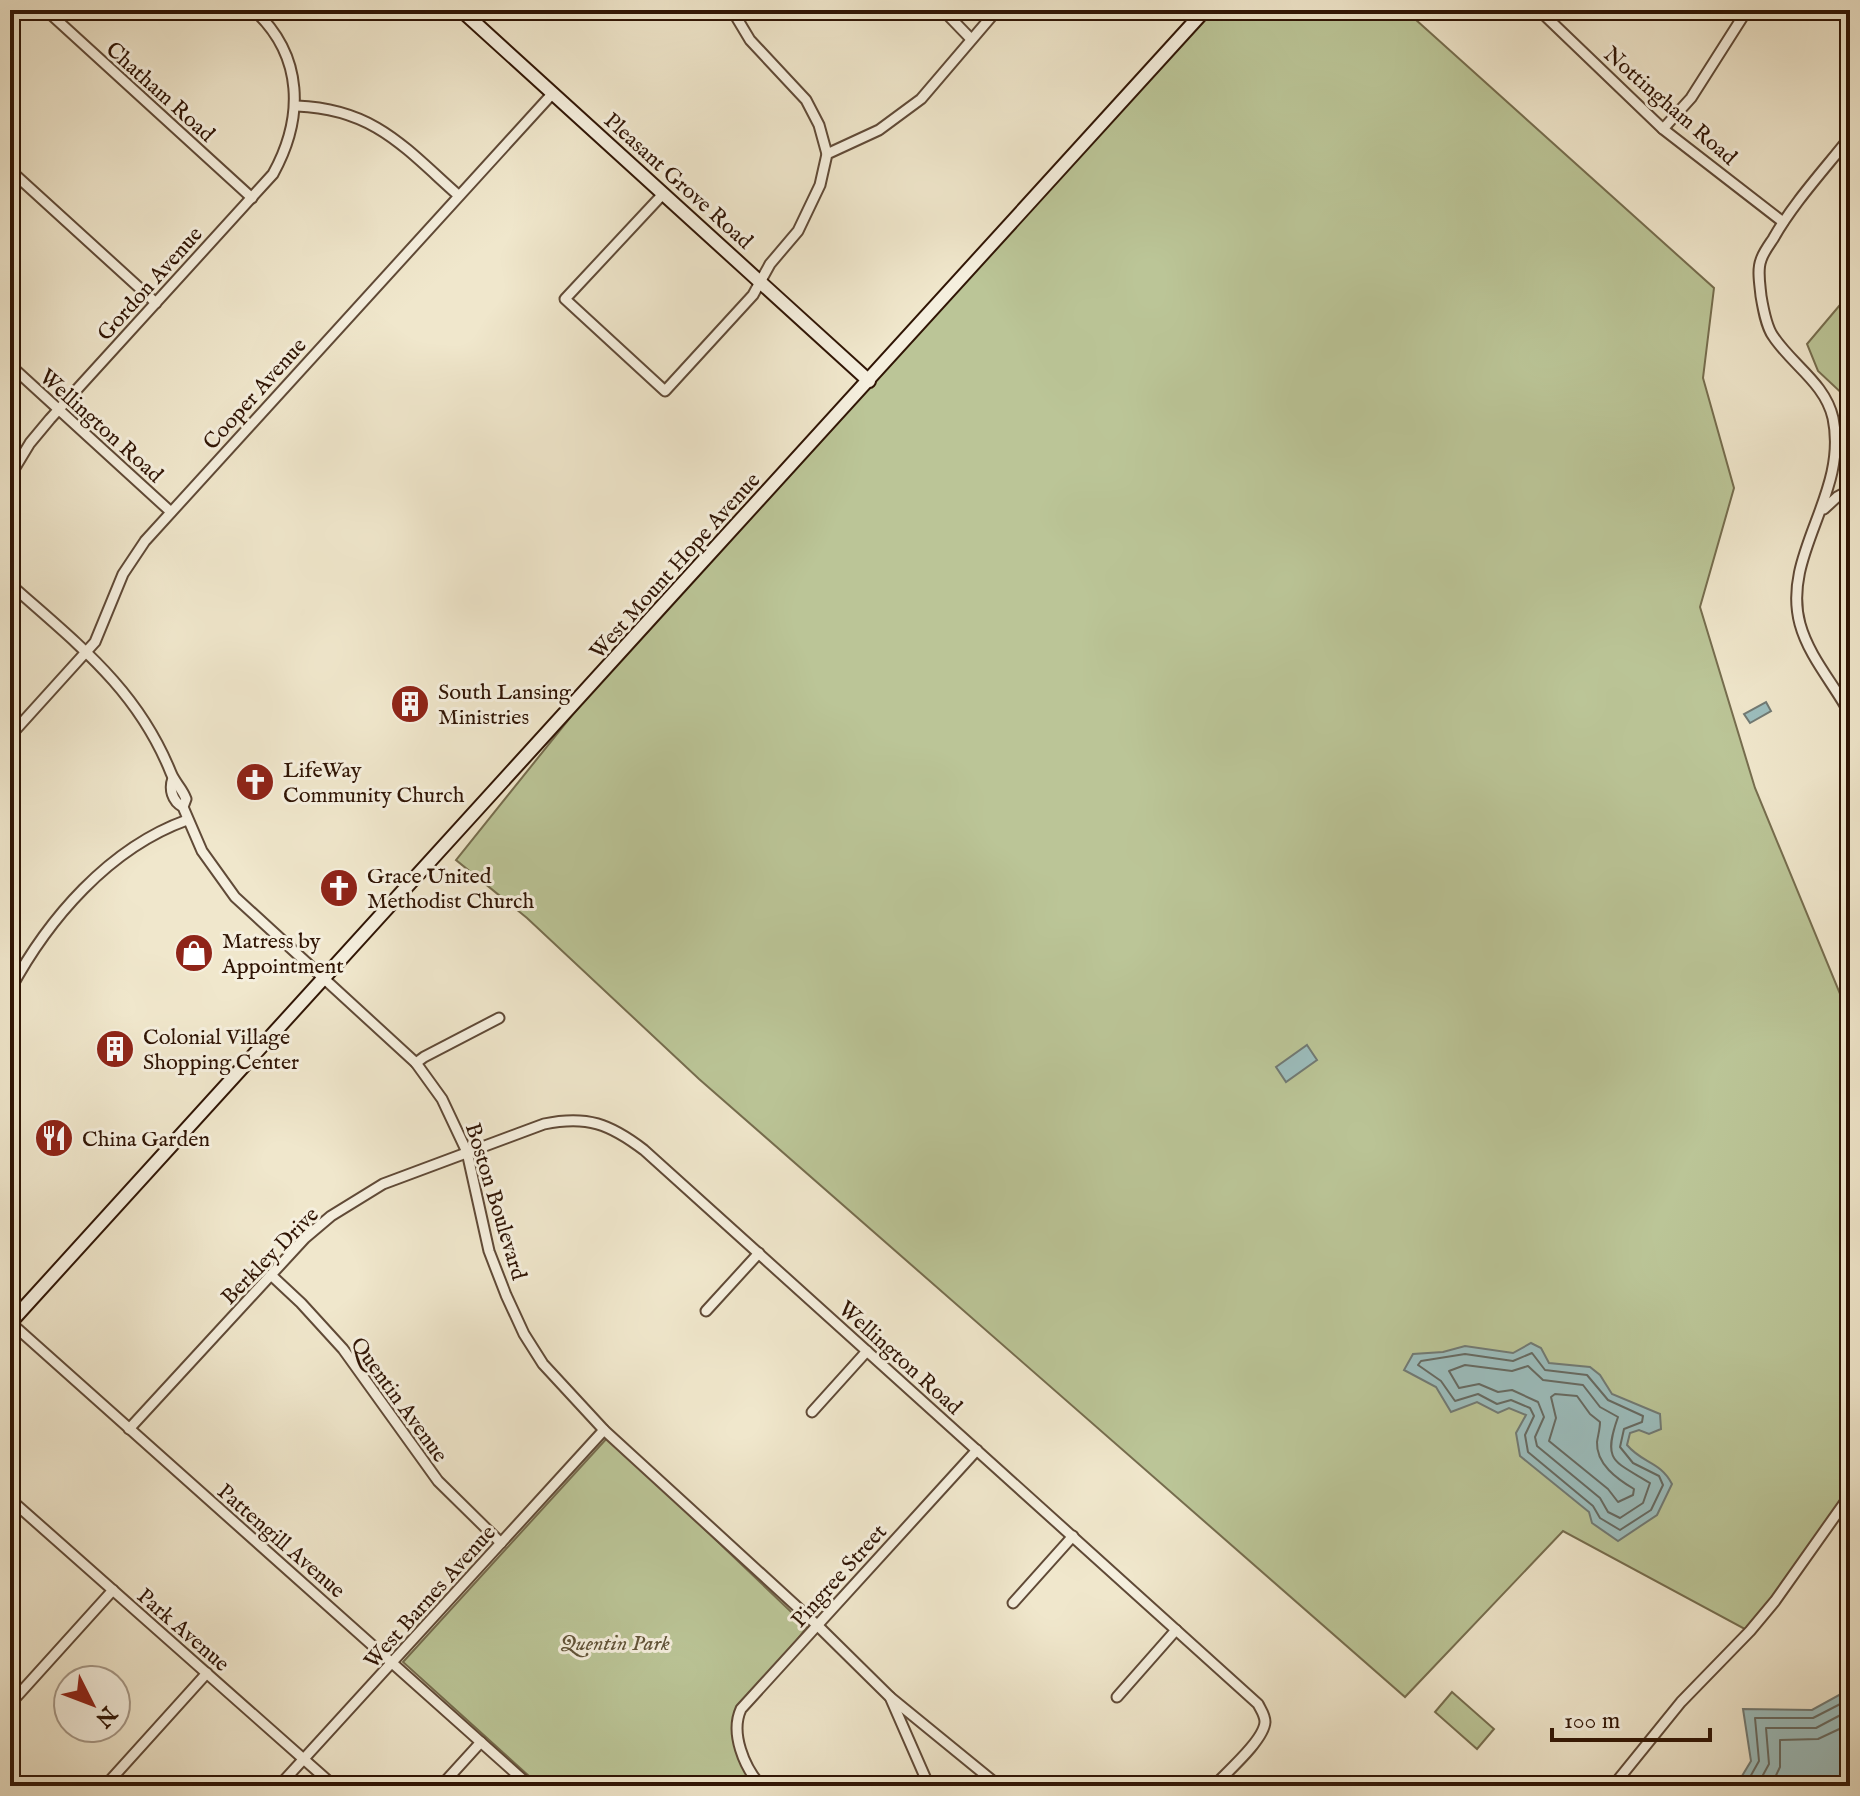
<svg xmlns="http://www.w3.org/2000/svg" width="1860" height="1796" font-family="'IM FELL English',serif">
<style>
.green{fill:#bbc597;stroke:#766d4e;stroke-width:2}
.water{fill:#9cbebe;stroke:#717a74;stroke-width:2}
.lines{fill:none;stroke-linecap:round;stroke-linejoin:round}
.shore{stroke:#666a62;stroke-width:2}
.street-casing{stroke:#604a37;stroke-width:13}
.secondary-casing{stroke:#301505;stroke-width:16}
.street{stroke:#f5efde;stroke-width:9}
.secondary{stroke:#f5efde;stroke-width:12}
.labels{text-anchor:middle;stroke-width:6;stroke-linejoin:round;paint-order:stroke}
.street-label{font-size:22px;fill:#301505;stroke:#f5efde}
.poi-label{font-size:22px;fill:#301505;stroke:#f5efde;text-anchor:start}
.park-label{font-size:22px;font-style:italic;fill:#615338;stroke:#f5efde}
</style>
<rect width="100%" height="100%" fill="#f0e7cc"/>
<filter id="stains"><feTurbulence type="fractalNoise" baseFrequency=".0025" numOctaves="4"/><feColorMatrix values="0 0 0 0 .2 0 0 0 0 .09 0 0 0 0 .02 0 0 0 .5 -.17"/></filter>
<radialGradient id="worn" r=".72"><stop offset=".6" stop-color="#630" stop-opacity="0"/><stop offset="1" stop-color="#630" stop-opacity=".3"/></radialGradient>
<!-- green -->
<g class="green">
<polygon points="1205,10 1405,10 1714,288 1703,378 1734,488 1700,607 1755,788 1850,1018 1850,1502 1754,1634 1563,1531 1405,1697 699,1079 527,918 456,860 630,643"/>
<polygon points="1850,293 1850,401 1818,371 1807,344"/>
<polygon points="608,1437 807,1627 750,1700 734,1728 755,1781 750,1786 540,1786 403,1662"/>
<polygon points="1452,1692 1494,1729 1477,1749 1435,1712"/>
</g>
<!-- water -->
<g class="water">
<polygon points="1766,702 1771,711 1750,723 1744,714"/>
<polygon points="1307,1045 1317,1060 1286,1082 1276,1067"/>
<path d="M1531,1343l10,5 8,15 41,4 10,8 12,19 48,20 1,15 -12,5 -10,-4 -9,3 -3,12c16,19 33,16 45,39l-15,31 -39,26 -26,-18 -3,-11 -69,-56 -4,-23 10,-18 -17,-7 -11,5 -21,-11 -26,10 -15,-25 -32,-17 9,-16 30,-2 22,-6 48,7z"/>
<polygon points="1850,1689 1850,1786 1736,1786 1751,1761 1743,1709 1812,1710"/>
</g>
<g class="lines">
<!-- shore -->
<g class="shore">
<polygon points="1532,1353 1545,1370 1587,1375 1608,1400 1643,1416 1642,1422 1624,1429 1620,1447 1633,1463 1659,1476 1663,1485 1651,1510 1620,1530 1600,1518 1593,1506 1528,1452 1525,1435 1534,1416 1530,1408 1511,1400 1497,1404 1478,1394 1455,1401 1441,1381 1418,1365 1421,1361 1465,1354 1513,1361"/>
<path d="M1465,1365l47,6 16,-5 15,14 40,5 17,22 18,10c-16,45 -4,44 32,66l-7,20 -23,15 -12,-6 -8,-14 -63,-52 -2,-9 9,-20 -6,-15 -26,-12 -14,2 -19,-8 -20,4 -10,-17z"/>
<path d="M1555,1394l22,2 13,18 10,8c0,7 -2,13 -3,20 -1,22 20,37 37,47l-1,6 -15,7 -10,-13 -59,-48 7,-23 -5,-21z"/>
<polyline points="1745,1786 1759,1761 1755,1718 1813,1718 1850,1699"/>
<polyline points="1757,1786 1769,1764 1766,1728 1816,1728 1850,1710"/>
<polyline points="1771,1786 1780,1767 1780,1740 1818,1739 1850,1724"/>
</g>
<!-- street casing -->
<g class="street-casing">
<g id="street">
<polyline points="46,10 252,198"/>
<polyline points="732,10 750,40 806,100 819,125 827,154"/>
<polyline points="943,10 971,39"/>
<polyline points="1539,10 1663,129 1783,222"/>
<path d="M297,106c77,3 107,41 161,89"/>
<polyline points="1663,129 1691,98 1747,10"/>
<path d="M1850,137c-26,33 -56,65 -77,102 -4,6 -10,14 -12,21 -4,10 -1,25 0,36 2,12 5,30 12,40 19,29 52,47 60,82 16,76 -52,136 -33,206 9,33 34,60 50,90"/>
<polyline points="10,170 156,303"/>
<polyline points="663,194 565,299 665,391 753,295 770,264 798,231 820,185 827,154 879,130 921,99 997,10"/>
<polyline points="10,365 171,512"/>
<path d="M10,476l20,-33 20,-24 223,-245c31,-56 31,-118 -19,-164"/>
<polyline points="1824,509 1837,497 1850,490"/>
<path d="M10,584c66,59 127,104 161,189 4,10 11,15 15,26l-3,8"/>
<polyline points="10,736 95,642 123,574 145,541 553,93"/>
<path d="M173,778c-4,11 -1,23 10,29l19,44 33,46 181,166 26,36 25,53 22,99 17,44 18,39 19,30 61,66 213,195 73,72 39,89"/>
<path d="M10,990c38,-71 99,-142 177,-170"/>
<polyline points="416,1063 424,1057 499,1018"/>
<polyline points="271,1275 301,1303 343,1349 438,1481 501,1543"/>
<polyline points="706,1311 759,1253"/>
<polyline points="10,1322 530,1786"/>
<polyline points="812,1412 867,1351"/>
<path d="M129,1429l176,-191 26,-22 52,-32 161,-60c43,-9 66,0 100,26l614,554c3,6 7,11 7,18 -1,18 -38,50 -51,64"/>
<polyline points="10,1499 334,1786"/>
<polyline points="1013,1603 1073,1536"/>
<polyline points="890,1697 999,1786"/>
<polyline points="1117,1697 1176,1630"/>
<polyline points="10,1704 113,1590"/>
<polyline points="105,1786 207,1673"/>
<polyline points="279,1786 604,1430"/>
<polyline points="441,1786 481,1742"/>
<path d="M761,1786c-17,-19 -31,-53 -20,-77l236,-259"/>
<polyline points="1613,1786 1681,1702 1750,1631 1775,1601 1850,1495"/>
</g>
</g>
<!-- secondary casing -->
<g class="secondary-casing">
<g id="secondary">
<polyline points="461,10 869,381"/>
<path d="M10,1323c396,-440 798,-874 1195,-1313"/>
</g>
</g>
<!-- street -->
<use href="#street" class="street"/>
<!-- secondary -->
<use href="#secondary" class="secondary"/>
</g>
<!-- icons -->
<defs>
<g id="building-disc" transform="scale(2)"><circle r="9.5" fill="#8f2418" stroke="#f5efde"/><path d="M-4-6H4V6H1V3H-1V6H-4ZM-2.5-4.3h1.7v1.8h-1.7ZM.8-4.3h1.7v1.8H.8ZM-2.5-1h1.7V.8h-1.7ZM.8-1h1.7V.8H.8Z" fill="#fff"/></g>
<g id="church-disc" transform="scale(2)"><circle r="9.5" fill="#8f2418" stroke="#f5efde"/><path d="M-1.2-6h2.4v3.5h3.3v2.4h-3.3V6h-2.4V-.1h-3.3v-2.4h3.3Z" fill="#fff"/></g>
<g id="shop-disc" transform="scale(2)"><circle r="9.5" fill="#8f2418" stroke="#f5efde"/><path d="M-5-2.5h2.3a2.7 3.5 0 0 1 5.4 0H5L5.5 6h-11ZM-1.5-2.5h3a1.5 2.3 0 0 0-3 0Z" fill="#fff"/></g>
<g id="restaurant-disc" transform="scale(2)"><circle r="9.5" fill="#8f2418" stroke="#f5efde"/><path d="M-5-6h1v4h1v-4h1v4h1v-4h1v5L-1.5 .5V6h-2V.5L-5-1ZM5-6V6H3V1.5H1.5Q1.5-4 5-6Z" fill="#fff"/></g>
</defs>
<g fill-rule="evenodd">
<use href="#building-disc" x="410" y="704"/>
<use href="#church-disc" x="255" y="782"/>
<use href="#church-disc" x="339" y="888"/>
<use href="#shop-disc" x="194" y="953"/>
<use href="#building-disc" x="115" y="1049"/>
<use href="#restaurant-disc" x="54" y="1138"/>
</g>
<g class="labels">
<!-- street labels -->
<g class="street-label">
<text transform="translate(161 91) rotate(42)" y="8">Chatham Road</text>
<text transform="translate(1671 105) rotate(41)" y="8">Nottingham Road</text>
<text transform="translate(679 180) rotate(42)" y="8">Pleasant Grove Road</text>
<text transform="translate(149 283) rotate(-48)" y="8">Gordon Avenue</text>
<text transform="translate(254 393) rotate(-48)" y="8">Cooper Avenue</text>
<text transform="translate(102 425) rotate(42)" y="8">Wellington Road</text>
<text transform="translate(674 565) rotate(-48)" y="8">West Mount Hope Avenue</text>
<text transform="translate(497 1201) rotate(73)" y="8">Boston Boulevard</text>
<text transform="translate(269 1255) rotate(-45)" y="8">Berkley Drive</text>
<text transform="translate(901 1357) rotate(42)" y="8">Wellington Road</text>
<text transform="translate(400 1399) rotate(54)" y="8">Quentin Avenue</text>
<text transform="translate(282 1540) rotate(41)" y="8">Pattengill Avenue</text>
<text transform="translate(838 1575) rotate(-48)" y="8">Pingree Street</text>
<text transform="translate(429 1596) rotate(-48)" y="8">West Barnes Avenue</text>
<text transform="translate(184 1629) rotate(41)" y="8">Park Avenue</text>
</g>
<!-- poi labels -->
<g class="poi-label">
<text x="438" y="699">South Lansing<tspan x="438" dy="25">Ministries</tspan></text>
<text x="283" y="777">LifeWay<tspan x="283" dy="25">Community Church</tspan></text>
<text x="367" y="883">Grace United<tspan x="367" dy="25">Methodist Church</tspan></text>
<text x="222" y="948">Matress by<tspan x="222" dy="25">Appointment</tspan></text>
<text x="143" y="1044">Colonial Village<tspan x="143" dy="25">Shopping Center</tspan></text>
<text x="82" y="1146">China Garden</text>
</g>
<!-- park labels -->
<g class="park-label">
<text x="615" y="1650">Quentin Park</text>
</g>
</g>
<!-- margin -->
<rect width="1860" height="1796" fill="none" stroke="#f0e7cc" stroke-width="40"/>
<rect x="12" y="12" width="1836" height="1772" fill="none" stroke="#301505" stroke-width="4"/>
<rect x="20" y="20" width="1820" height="1756" fill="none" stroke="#301505" stroke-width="2"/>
<!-- north arrow -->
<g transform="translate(92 1704) rotate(132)"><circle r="38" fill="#f5efde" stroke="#a69887" stroke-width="2"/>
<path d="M0-6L14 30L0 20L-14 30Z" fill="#8f2418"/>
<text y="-12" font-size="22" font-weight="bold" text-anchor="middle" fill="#301505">N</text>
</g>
<!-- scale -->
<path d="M1552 1728v12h158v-12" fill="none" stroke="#301505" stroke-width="4"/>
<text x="1564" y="1728" font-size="24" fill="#301505" stroke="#f5efde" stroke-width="6" paint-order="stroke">100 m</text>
<rect width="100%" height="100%" filter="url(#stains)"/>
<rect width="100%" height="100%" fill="url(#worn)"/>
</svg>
